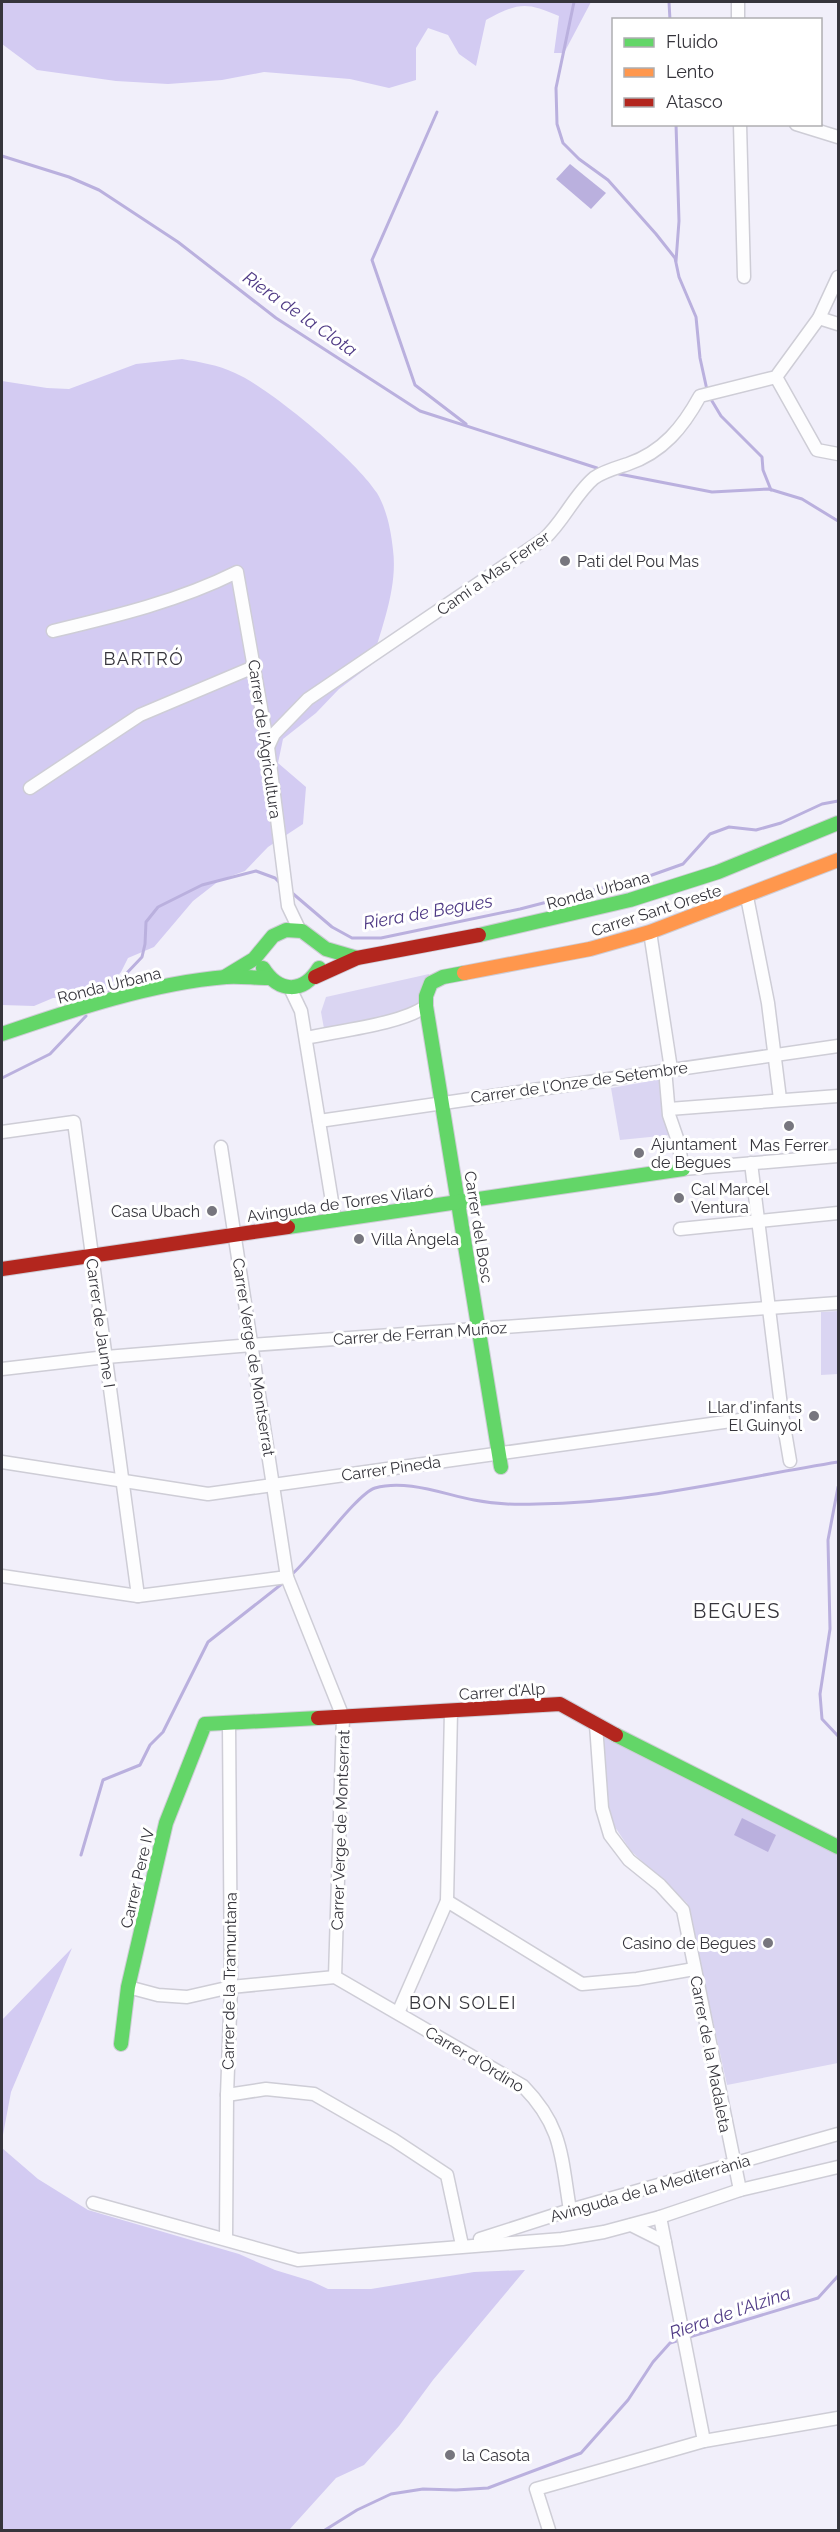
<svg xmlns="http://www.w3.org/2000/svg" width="840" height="2532" font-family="Raleway,sans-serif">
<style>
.green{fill:#dad5f2}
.forest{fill:#d3cbf2}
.water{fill:#bab0de}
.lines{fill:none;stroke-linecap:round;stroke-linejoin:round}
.stream{stroke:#bab0de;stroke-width:3}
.street-casing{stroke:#cecdd6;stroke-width:15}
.fast-casing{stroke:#cecdd6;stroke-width:16}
.slow-casing{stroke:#cecdd6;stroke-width:16}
.jam-casing{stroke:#cecdd6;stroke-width:16}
.street{stroke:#fdfdfe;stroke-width:12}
.fast{stroke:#63d668;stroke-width:14}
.slow{stroke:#ff974d;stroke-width:14}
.jam{stroke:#b3261e;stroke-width:14}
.poi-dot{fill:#77767e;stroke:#fff;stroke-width:2}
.labels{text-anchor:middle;stroke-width:6;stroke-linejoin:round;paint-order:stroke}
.poi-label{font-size:16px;fill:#36353c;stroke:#fff;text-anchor:start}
.street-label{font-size:16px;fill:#36353c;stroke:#fff}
.water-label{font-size:18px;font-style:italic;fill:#4f3a85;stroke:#fff}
.neighbourhood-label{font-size:18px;letter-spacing:1.5px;fill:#36353c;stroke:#fff}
.quarter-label{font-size:20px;letter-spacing:1.5px;fill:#36353c;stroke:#fff}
</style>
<rect width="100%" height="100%" fill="#f1effa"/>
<!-- green -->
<g class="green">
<polygon points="429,974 431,983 426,1006 325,1034 321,1012 326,997"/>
<polygon points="662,1079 670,1135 620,1140 611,1088"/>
<polygon points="838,1311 838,1374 821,1375 821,1312"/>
<polygon points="604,1736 838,1855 838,2063 727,2085 687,1903 631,1851 611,1821 605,1781"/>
</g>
<!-- forest -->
<g class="forest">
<path d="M2,2h589l-27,51h-10l5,-37c-34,-15 -41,-13 -73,4l-10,46 -17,-12 -11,-19 -20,-7 -12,20v32l-27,8 -39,-9 -86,-7 -42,8 -54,4 -52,-3 -79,-11 -35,-26z"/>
<path d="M182,359c18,3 36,6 53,14 35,15 122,88 142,120 10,17 14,38 16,57 5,38 -12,79 -22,115l-32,24 -23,24 -33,26 -5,24 28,24 -3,37 -35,23 -23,24 -25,9 -27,21 -39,46 -26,11 -7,14 -22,26 -21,-7 -15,7h-10l-19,8 -32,-1v-624l45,7 22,1 67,-25z"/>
<polygon points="72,1948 11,2092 2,2140 2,2020"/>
<polygon points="2,2148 38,2179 88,2210 239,2254 275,2270 311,2281 328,2289 371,2289 474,2272 525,2270 433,2380 399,2426 364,2465 336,2478 289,2530 2,2530"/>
</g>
<!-- water -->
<g class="water">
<polygon points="570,164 606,193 591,209 556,179"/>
<polygon points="742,1818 776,1835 768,1852 734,1835"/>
</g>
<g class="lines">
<!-- stream -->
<g class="stream">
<polyline points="574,2 556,88 557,124 563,143 579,159 608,180 656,234 675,258 679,277 696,317 700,358 707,390"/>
<polyline points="669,2 670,20"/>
<polyline points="437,112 372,260 415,385 466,424"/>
<polyline points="2,156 69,177 99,190 178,242 276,318 420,411 597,468"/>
<polyline points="676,261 679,221 676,124"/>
<polyline points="709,396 721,416 762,457 763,470 771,490"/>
<polyline points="619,474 712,492 769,489 802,499 838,521"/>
<polyline points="291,892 332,927 352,938 381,938 520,909 652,875 683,864 710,834 729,827 756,830 781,823 822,804 838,801"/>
<polyline points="107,994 142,957 145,944 146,922 158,907 202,885 256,871 275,878 281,884"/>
<polyline points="2,1078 50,1054 86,1016"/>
<polyline points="838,1487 828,1540 830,1629 820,1694 822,1719 838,1736"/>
<path d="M290,1576c20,-16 66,-82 85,-88 31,-9 68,6 99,12 20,4 42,5 63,4 102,-1 201,-26 301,-42"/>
<polyline points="81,1855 103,1780 140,1765 150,1745 163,1732 208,1642 283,1583"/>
<polyline points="686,2338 818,2298 838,2276"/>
<polyline points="325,2530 357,2510 391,2494 423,2489 456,2490 488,2488 581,2453 628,2400 653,2362 670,2343 680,2340"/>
</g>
<!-- street casing -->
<g class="street-casing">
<g id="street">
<polyline points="738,2 738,20"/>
<polyline points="740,124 744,277"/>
<polyline points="796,124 838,137"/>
<polyline points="819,318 838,324"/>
<polyline points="776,377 817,450 838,454"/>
<path d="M53,631c63,-15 126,-30 184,-59l31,175 20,159 12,25"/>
<path d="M268,747l6,-13 34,-35 236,-160c20,-18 30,-44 50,-61 10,-7 22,-10 34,-14 35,-12 55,-37 72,-68l76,-19 43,-59 19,-41"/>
<polyline points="30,788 140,715 256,666"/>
<polyline points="747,897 768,1003 780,1099"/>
<polyline points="650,932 671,1069"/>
<polyline points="290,988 301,1011 335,1220"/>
<path d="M306,1038c31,-7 96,-14 120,-32"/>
<polyline points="665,1069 669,1115 678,1141 683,1169 838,1156"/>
<polyline points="669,1109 838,1096"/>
<polyline points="319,1121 838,1046"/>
<polyline points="2,1132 74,1122 138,1596"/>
<polyline points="221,1147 287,1577 343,1717 335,1977"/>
<polyline points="751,1163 782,1414 790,1461"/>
<polyline points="680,1229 838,1213"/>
<polyline points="2,1369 106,1357 252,1345 838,1303"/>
<polyline points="2,1462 208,1494 782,1414"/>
<polyline points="2,1576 138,1596 287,1577"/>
<polyline points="596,1725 602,1808 610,1835 629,1860 660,1885 683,1910 740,2190"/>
<polyline points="447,1901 582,1984 637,1979 694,1969"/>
<path d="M128,1987l30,8 29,2 44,-10 104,-10 188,109c40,41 38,70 47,124"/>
<polyline points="398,2013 447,1901 451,1711"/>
<polyline points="227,2095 266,2089 314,2094 394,2140 447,2175 462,2245"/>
<polyline points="93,2203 298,2260 562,2239 604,2232 660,2217 740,2190 838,2167"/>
<polyline points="660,2217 704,2441"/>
<polyline points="631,2225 665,2242"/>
<polyline points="226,2239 227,2095 231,1987 229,1723"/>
<polyline points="480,2239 570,2210 838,2134"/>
<polyline points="549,2530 536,2489 704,2441 838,2418"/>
</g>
</g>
<!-- fast casing -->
<g class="fast-casing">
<g id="fast">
<polyline points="479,935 630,900 718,872 838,823"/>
<path d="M263,968c16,25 40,26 56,0"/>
<polyline points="464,973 443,977 431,983 426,996 426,1006 501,1467"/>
<polyline points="226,976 254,959 273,936 286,930 302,931 326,949 357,958"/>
<path d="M2,1034c70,-24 150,-51 224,-57 14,-1 28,1 42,1"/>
<polyline points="288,1227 683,1169"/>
<polyline points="616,1735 838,1847"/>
<polyline points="121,2044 128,1987 166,1823 205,1724 318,1718"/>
</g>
</g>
<!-- slow casing -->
<g class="slow-casing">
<polyline id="slow" points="464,973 590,949 650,932 838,860"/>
</g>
<!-- jam casing -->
<g class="jam-casing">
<g id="jam">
<polyline points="315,977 357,958 479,935"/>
<polyline points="2,1269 288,1227"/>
<polyline points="318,1718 560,1704 616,1735"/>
</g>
</g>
<!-- street -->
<use href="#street" class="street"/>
<!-- fast -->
<use href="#fast" class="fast"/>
<!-- slow -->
<use href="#slow" class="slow"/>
<!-- jam -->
<use href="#jam" class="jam"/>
</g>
<!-- markers -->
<g class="poi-dot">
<circle cx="565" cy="561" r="6"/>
<circle cx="789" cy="1126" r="6"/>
<circle cx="639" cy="1153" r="6"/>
<circle cx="679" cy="1198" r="6"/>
<circle cx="212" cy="1211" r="6"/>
<circle cx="359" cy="1239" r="6"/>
<circle cx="814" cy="1416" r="6"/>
<circle cx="768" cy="1943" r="6"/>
<circle cx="450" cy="2455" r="6"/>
</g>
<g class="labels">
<!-- poi labels -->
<g class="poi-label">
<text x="577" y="567">Pati del Pou Mas</text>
<text x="651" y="1150">Ajuntament<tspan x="651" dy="18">de Begues</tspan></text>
<text x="789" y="1151" text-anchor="middle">Mas Ferrer</text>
<text x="691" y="1195">Cal Marcel<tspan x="691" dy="18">Ventura</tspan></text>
<text x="200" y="1217" text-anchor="end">Casa Ubach</text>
<text x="371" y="1245">Villa Àngela</text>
<text x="802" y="1413" text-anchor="end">Llar d'infants<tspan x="802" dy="18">El Guinyol</tspan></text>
<text x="756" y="1949" text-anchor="end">Casino de Begues</text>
<text x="462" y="2461">la Casota</text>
</g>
<!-- street labels -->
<g class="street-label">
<text transform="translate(493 573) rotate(-35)" y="6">Camí a Mas Ferrer</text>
<text transform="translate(265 739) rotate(82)" y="6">Carrer de l'Agricultura</text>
<text transform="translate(598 890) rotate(-15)" y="6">Ronda Urbana</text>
<text transform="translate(656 910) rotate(-18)" y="6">Carrer Sant Oreste</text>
<text transform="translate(109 985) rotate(-14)" y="6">Ronda Urbana</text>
<text transform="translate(579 1082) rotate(-8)" y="6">Carrer de l'Onze de Setembre</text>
<text transform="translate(340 1203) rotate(-8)" y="6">Avinguda de Torres Vilaró</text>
<text transform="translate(479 1227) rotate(81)" y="6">Carrer del Bosc</text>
<text transform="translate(101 1323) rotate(82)" y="6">Carrer de Jaume I</text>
<text transform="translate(420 1333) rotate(-4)" y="6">Carrer de Ferran Muñoz</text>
<text transform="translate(254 1357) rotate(81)" y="6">Carrer Verge de Montserrat</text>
<text transform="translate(391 1468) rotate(-8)" y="6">Carrer Pineda</text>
<text transform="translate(502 1691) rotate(-4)" y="6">Carrer d'Alp</text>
<text transform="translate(340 1830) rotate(-88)" y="6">Carrer Verge de Montserrat</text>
<text transform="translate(137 1878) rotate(-77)" y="6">Carrer Pere IV</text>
<text transform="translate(229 1981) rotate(-89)" y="6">Carrer de la Tramuntana</text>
<text transform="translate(711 2054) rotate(79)" y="6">Carrer de la Madaleta</text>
<text transform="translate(475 2059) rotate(31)" y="6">Carrer d'Ordino</text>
<text transform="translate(650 2188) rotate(-16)" y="6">Avinguda de la Mediterrània</text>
</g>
<!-- water labels -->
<g class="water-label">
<text transform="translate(300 314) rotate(35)" y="6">Riera de la Clota</text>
<text transform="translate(428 912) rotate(-10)" y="6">Riera de Begues</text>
<text transform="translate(730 2313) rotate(-19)" y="6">Riera de l'Alzina</text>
</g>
<!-- neighbourhood labels -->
<g class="neighbourhood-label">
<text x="144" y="665">BARTRÓ</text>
<text x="463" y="2009">BON SOLEI</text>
</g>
<!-- quarter labels -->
<g class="quarter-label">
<text x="737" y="1618">BEGUES</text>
</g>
</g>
<!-- border -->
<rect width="840" height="2532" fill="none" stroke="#36353c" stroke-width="6"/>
<!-- legend -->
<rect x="612" y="18" width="210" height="108" fill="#ffffff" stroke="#afaeb1" stroke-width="1.5"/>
<rect x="624" y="38" width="30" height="9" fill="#63d668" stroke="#afaeb1" stroke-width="1.5"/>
<text x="666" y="48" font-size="18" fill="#36353c">Fluido</text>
<rect x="624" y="68" width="30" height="9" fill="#ff974d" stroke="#afaeb1" stroke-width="1.5"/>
<text x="666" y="78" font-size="18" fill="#36353c">Lento</text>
<rect x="624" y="98" width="30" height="9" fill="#b3261e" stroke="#afaeb1" stroke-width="1.5"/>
<text x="666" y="108" font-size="18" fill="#36353c">Atasco</text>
</svg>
